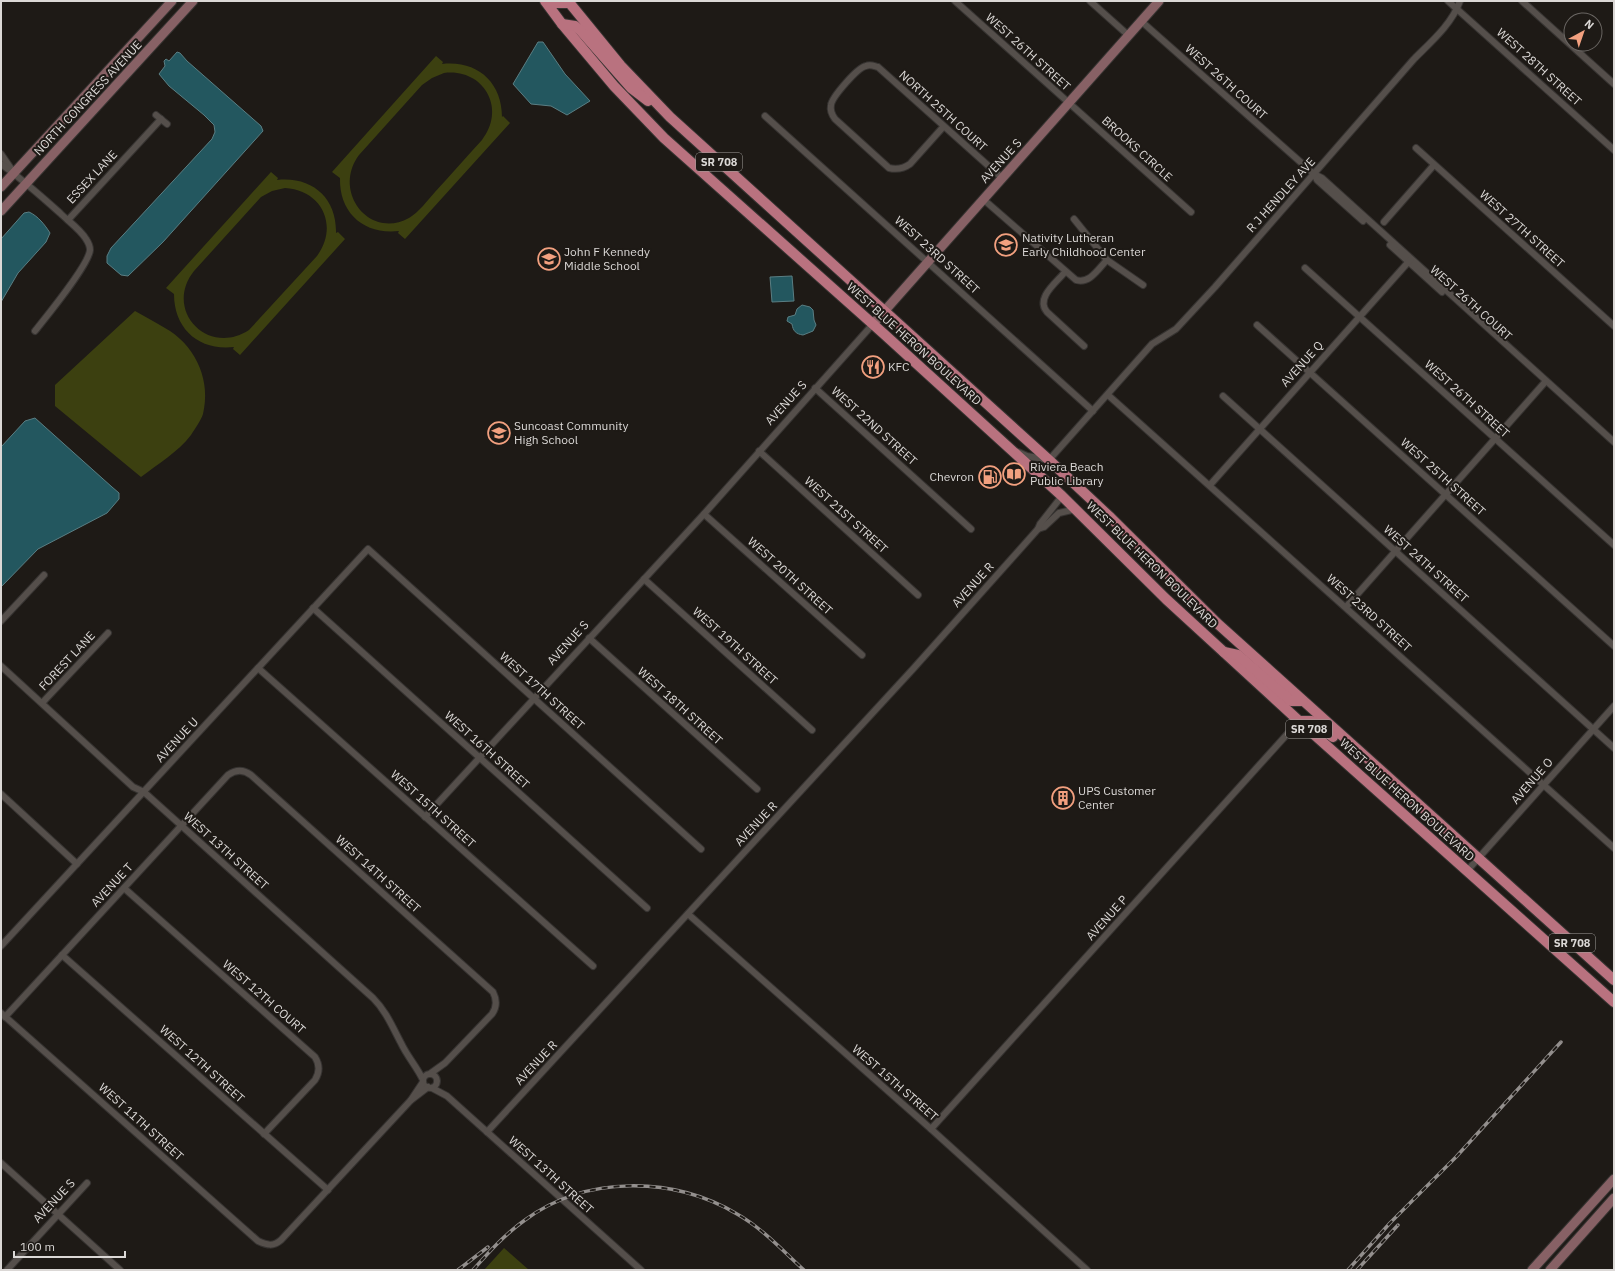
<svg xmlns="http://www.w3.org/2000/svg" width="1615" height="1271" font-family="'IBM Plex Sans',sans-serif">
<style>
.green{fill:#3c4010;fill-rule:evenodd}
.water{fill:#23575f;stroke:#5a7e83}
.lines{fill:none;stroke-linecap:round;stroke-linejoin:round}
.street-casing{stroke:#363331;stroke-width:8}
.secondary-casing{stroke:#363331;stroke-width:11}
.primary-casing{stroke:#363331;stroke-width:12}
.street{stroke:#554f4b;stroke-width:6}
.secondary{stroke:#876165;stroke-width:9}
.primary{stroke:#b9727f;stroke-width:10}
.rail-casing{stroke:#938f8d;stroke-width:3.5}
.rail{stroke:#1e1a16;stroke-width:2;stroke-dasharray:6;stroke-linecap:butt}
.labels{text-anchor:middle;stroke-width:4;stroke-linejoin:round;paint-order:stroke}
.shield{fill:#1e1a16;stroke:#a29f9c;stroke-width:1}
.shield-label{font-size:11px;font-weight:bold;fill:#dbd8d6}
.street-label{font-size:12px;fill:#dbd8d6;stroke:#1e1a16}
.poi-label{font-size:12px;fill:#dbd8d6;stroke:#1e1a16;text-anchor:start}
</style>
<rect width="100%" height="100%" fill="#1e1a16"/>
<!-- green -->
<g class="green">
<path d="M436,56l7,6 -1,2c35,-4 60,18 60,53l1,-1 7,7 -105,116 -7,-6 1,-2c-35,4 -60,-18 -59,-53l-8,-6zM444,73c39,-5 63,35 38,67 -16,17 -31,35 -47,52 -8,9 -16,20 -26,26 -40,22 -77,-27 -50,-63l63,-70 10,-7z"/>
<path d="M271,172l7,6 -1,2c35,-4 60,18 59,53l2,-1 7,7 -105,116 -7,-6 1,-2c-35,4 -60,-18 -60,-53l-8,-6zM285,188c37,2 54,38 32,68l-68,74c-41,27 -86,-20 -55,-59l67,-74 11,-6z"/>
<path d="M135,311c12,7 24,13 35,20 27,18 41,51 33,83 -2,6 -8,15 -12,21 -13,17 -33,29 -50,42l-86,-71v-21z"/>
<polygon points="504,1248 529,1270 484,1270"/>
</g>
<!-- water -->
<g class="water">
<polygon points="538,42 543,42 565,74 590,101 567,115 551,106 531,104 513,84"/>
<polygon points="177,52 180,53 187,61 261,126 263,131 163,242 128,276 121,275 107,263 107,256 111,248 212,139 215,132 214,125 204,115 169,86 159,74 165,66 164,61 166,59 169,61"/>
<path d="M29,212c9,4 16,13 21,21l-4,9 -28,31 -17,29v-63l23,-26z"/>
<polygon points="792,276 794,301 772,302 770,277"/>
<path d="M802,305l8,2 3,3 1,10 2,5 -3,6 -10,4c-7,-1 -10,-4 -11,-11l-5,-3 1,-4 7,-2 2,-6z"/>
<polygon points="35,418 112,487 119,493 119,499 107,513 38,549 1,587 1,447 25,421"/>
</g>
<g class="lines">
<!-- street casing -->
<g class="street-casing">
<g id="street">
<polyline points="955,1 1191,212"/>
<polyline points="1090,1 1128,35"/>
<polyline points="1448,1 1614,150"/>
<polyline points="1522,1 1614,84"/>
<polyline points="1141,21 1314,174 1322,178 1614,442"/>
<polyline points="156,115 167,124"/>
<polyline points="765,116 1093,411"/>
<path d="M944,126l-34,38c-7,5 -13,6 -21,4l-54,-49c-3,-4 -5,-9 -4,-14 1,-8 27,-38 35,-39 4,-2 8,0 12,1l124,111"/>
<polyline points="1416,148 1614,326"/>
<polyline points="1,154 12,170"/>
<path d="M1,164c21,15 40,32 59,49 8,8 20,16 26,26 2,3 4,7 4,11 -1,15 -44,67 -55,81"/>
<polyline points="1314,174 1317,180 1363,221"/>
<path d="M983,199l93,81c14,4 22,-11 31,-20"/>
<polyline points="1074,219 1107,260 1143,285"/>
<polyline points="68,220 161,119"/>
<polyline points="1384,222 1434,165"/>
<polyline points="1390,245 1442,292"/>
<polyline points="1305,268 1614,545"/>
<path d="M1065,272c-8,10 -30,26 -18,40l37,34"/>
<polyline points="1257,325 1614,646"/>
<polyline points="815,388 971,529"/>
<polyline points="1108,395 1614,848"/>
<polyline points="1223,396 1614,748"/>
<polyline points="759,451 918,595"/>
<path d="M1018,452l9,4 22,4 103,-116 24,-15 39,-42 199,-228c17,-17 38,-35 46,-58"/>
<polyline points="1210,485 1411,259"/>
<polyline points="704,514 862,655"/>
<polyline points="1038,529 1044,527 1059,513 1076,509"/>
<polyline points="644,579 812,730"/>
<polyline points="1346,607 1546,381"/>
<polyline points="313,608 647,908"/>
<polyline points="1,621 44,575"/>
<polyline points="589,638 757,789"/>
<path d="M1,666l132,121 11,5 229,206c13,13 19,28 28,45 6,13 16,24 22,37"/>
<polyline points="258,668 593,966"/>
<polyline points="42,703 108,633"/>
<polyline points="1,794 77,864"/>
<polyline points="425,817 704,514 873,324"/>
<polyline points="1467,871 1614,706"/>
<path d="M124,888l191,169c5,8 5,15 0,23l-51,54"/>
<polyline points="688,914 931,1129 1087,1270"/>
<polyline points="1,946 368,549 701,849"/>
<polyline points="62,955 328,1190"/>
<path d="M1,1013l257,228c9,4 15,6 23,-1l130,-140"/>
<path d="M5,1017l223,-242c7,-5 15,-6 23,0l242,217c4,8 4,15 -1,22l-47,49 -14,10"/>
<circle cx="430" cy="1081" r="7"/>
<polyline points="423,1082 411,1100 428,1087"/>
<polyline points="432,1088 447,1096 641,1270"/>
<polyline points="931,1129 1299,721"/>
<polyline points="487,1132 913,669 1038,529 1040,524 1062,496"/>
<polyline points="1,1163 120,1270"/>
<polyline points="7,1270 87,1183"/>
</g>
</g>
<!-- secondary casing -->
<g class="secondary-casing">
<g id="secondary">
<polyline points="1,187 172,1"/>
<polyline points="1,211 193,1"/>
<polyline points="873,324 1159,1"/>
<polyline points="1532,1270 1614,1179"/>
<polyline points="1550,1270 1614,1198"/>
</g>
</g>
<!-- primary casing -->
<g class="primary-casing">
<g id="primary">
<polyline points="545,1 562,24 614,86 664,138 884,334 1062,496 1166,599 1299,721 1614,1002"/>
<polyline points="550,1 556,3 569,3"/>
<polyline points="568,1 621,66 670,117 1049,460 1111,518 1218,624 1614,980"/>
<polyline points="562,24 575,26 580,30 631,88 648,101"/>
<polyline points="1224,652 1238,655 1291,701 1303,701"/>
<polyline points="1299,721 1312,721 1333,737"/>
</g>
</g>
<!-- street -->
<use href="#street" class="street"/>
<!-- secondary -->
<use href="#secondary" class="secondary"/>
<!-- primary -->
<use href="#primary" class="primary"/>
<!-- rail casing -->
<g class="rail-casing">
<g id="rail">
<polyline points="458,1270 488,1247"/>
<path d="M473,1270c16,-18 32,-36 52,-50 61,-45 148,-44 212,-6 25,14 46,37 67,56"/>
<polyline points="1348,1270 1390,1223 1456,1157 1561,1042"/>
<polyline points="1357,1270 1398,1225"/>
</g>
</g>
<!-- rail -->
<use href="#rail" class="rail"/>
</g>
<!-- icons -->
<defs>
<g id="school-ring" transform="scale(1.15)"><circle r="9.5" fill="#1e1a16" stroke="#f2a07f" stroke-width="1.5"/><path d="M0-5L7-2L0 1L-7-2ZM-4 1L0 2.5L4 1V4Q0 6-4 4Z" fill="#f2a07f"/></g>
<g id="restaurant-ring" transform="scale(1.15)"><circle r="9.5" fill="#1e1a16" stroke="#f2a07f" stroke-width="1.5"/><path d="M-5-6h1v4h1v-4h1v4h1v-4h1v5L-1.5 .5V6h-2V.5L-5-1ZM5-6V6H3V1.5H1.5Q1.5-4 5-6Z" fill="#f2a07f"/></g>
<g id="library-ring" transform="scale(1.15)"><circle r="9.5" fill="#1e1a16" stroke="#f2a07f" stroke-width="1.5"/><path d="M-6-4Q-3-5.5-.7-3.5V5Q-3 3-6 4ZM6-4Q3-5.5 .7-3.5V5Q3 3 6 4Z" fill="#f2a07f"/></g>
<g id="fuel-ring" transform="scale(1.15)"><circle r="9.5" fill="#1e1a16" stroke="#f2a07f" stroke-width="1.5"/><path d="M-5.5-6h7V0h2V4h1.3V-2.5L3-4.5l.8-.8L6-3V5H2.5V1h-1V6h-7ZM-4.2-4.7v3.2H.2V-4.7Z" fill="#f2a07f"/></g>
<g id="building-ring" transform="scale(1.15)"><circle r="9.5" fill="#1e1a16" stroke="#f2a07f" stroke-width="1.5"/><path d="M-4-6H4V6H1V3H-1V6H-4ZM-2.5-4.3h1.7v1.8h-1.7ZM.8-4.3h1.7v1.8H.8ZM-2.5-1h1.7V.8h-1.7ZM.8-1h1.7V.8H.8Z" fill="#f2a07f"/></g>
</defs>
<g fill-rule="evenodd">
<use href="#school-ring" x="1006" y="245"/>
<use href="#school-ring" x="549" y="259"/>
<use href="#restaurant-ring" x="873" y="367"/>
<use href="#school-ring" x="499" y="433"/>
<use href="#library-ring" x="1014" y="474"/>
<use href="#fuel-ring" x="990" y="477"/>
<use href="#building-ring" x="1063" y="798"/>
</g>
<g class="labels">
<!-- shield labels -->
<g class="shield">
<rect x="696" y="153" width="46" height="18" rx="3"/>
<rect x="1286" y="720" width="46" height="18" rx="3"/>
<rect x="1549" y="934" width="46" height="18" rx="3"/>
</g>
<g class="shield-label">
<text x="719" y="166">SR 708</text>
<text x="1309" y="733">SR 708</text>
<text x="1572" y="947">SR 708</text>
</g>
<!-- street labels -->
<g class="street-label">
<text transform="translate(1028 52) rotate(42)" y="4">WEST 26TH STREET</text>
<text transform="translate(1539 67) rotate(42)" y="4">WEST 28TH STREET</text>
<text transform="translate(1226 82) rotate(42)" y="4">WEST 26TH COURT</text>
<text transform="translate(88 98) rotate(-47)" y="4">NORTH CONGRESS AVENUE</text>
<text transform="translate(943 111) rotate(42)" y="4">NORTH 25TH COURT</text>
<text transform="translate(1137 149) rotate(42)" y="4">BROOKS CIRCLE</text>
<text transform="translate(1001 161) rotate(-48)" y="4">AVENUE S</text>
<text transform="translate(92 177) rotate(-47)" y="4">ESSEX LANE</text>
<text transform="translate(1281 195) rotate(-48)" y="4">R J HENDLEY AVE</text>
<text transform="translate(1522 229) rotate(42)" y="4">WEST 27TH STREET</text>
<text transform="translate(937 255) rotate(42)" y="4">WEST 23RD STREET</text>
<text transform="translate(1471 303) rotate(42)" y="4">WEST 26TH COURT</text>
<text transform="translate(914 344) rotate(42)" y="4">WEST BLUE HERON BOULEVARD</text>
<text transform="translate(1302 364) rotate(-48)" y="4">AVENUE Q</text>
<text transform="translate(1467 399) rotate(42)" y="4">WEST 26TH STREET</text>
<text transform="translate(786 403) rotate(-48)" y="4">AVENUE S</text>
<text transform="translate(874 426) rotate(42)" y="4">WEST 22ND STREET</text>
<text transform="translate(1443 477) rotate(42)" y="4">WEST 25TH STREET</text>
<text transform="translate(846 515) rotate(42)" y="4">WEST 21ST STREET</text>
<text transform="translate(1426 564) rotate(42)" y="4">WEST 24TH STREET</text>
<text transform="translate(1152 565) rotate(44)" y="4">WEST BLUE HERON BOULEVARD</text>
<text transform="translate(790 576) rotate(42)" y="4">WEST 20TH STREET</text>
<text transform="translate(973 585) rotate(-48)" y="4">AVENUE R</text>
<text transform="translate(1369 613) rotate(42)" y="4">WEST 23RD STREET</text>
<text transform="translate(568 643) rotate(-48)" y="4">AVENUE S</text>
<text transform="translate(735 646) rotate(42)" y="4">WEST 19TH STREET</text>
<text transform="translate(67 661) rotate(-47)" y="4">FOREST LANE</text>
<text transform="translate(542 691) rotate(42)" y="4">WEST 17TH STREET</text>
<text transform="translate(680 706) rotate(42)" y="4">WEST 18TH STREET</text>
<text transform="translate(177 740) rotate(-47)" y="4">AVENUE U</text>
<text transform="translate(487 750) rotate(42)" y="4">WEST 16TH STREET</text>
<text transform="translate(1532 781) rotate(-49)" y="4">AVENUE O</text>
<text transform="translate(1407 800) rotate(42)" y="4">WEST BLUE HERON BOULEVARD</text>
<text transform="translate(433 809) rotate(42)" y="4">WEST 15TH STREET</text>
<text transform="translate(756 824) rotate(-47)" y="4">AVENUE R</text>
<text transform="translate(226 851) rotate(42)" y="4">WEST 13TH STREET</text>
<text transform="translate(378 874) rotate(42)" y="4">WEST 14TH STREET</text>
<text transform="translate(112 885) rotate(-47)" y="4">AVENUE T</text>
<text transform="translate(1107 918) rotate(-48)" y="4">AVENUE P</text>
<text transform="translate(264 997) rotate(41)" y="4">WEST 12TH COURT</text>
<text transform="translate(536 1063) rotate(-47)" y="4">AVENUE R</text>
<text transform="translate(202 1064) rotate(42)" y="4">WEST 12TH STREET</text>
<text transform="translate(895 1083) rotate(41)" y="4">WEST 15TH STREET</text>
<text transform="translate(141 1122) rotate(42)" y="4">WEST 11TH STREET</text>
<text transform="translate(551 1175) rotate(42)" y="4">WEST 13TH STREET</text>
<text transform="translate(54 1201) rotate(-47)" y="4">AVENUE S</text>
</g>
<!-- poi labels -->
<g class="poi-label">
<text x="1022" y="242">Nativity Lutheran<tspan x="1022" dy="14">Early Childhood Center</tspan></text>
<text x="564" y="256">John F Kennedy<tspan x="564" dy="14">Middle School</tspan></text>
<text x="888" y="371">KFC</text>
<text x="514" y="430">Suncoast Community<tspan x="514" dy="14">High School</tspan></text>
<text x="1030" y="471">Riviera Beach<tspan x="1030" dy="14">Public Library</tspan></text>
<text x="974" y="481" text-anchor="end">Chevron</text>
<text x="1078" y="795">UPS Customer<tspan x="1078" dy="14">Center</tspan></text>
</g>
</g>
<!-- border -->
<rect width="1615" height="1271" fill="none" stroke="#dbd8d6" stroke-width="4"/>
<!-- north arrow -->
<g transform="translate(1583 32) rotate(40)"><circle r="19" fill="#1e1a16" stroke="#6a6663"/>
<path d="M0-3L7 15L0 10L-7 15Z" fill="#f2a07f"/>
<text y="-6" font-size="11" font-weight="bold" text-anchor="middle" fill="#dbd8d6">N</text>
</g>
<!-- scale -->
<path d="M14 1251v6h111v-6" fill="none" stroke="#dbd8d6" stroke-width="2"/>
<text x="20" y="1251" font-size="12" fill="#dbd8d6" stroke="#1e1a16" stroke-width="3" paint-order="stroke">100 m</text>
</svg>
